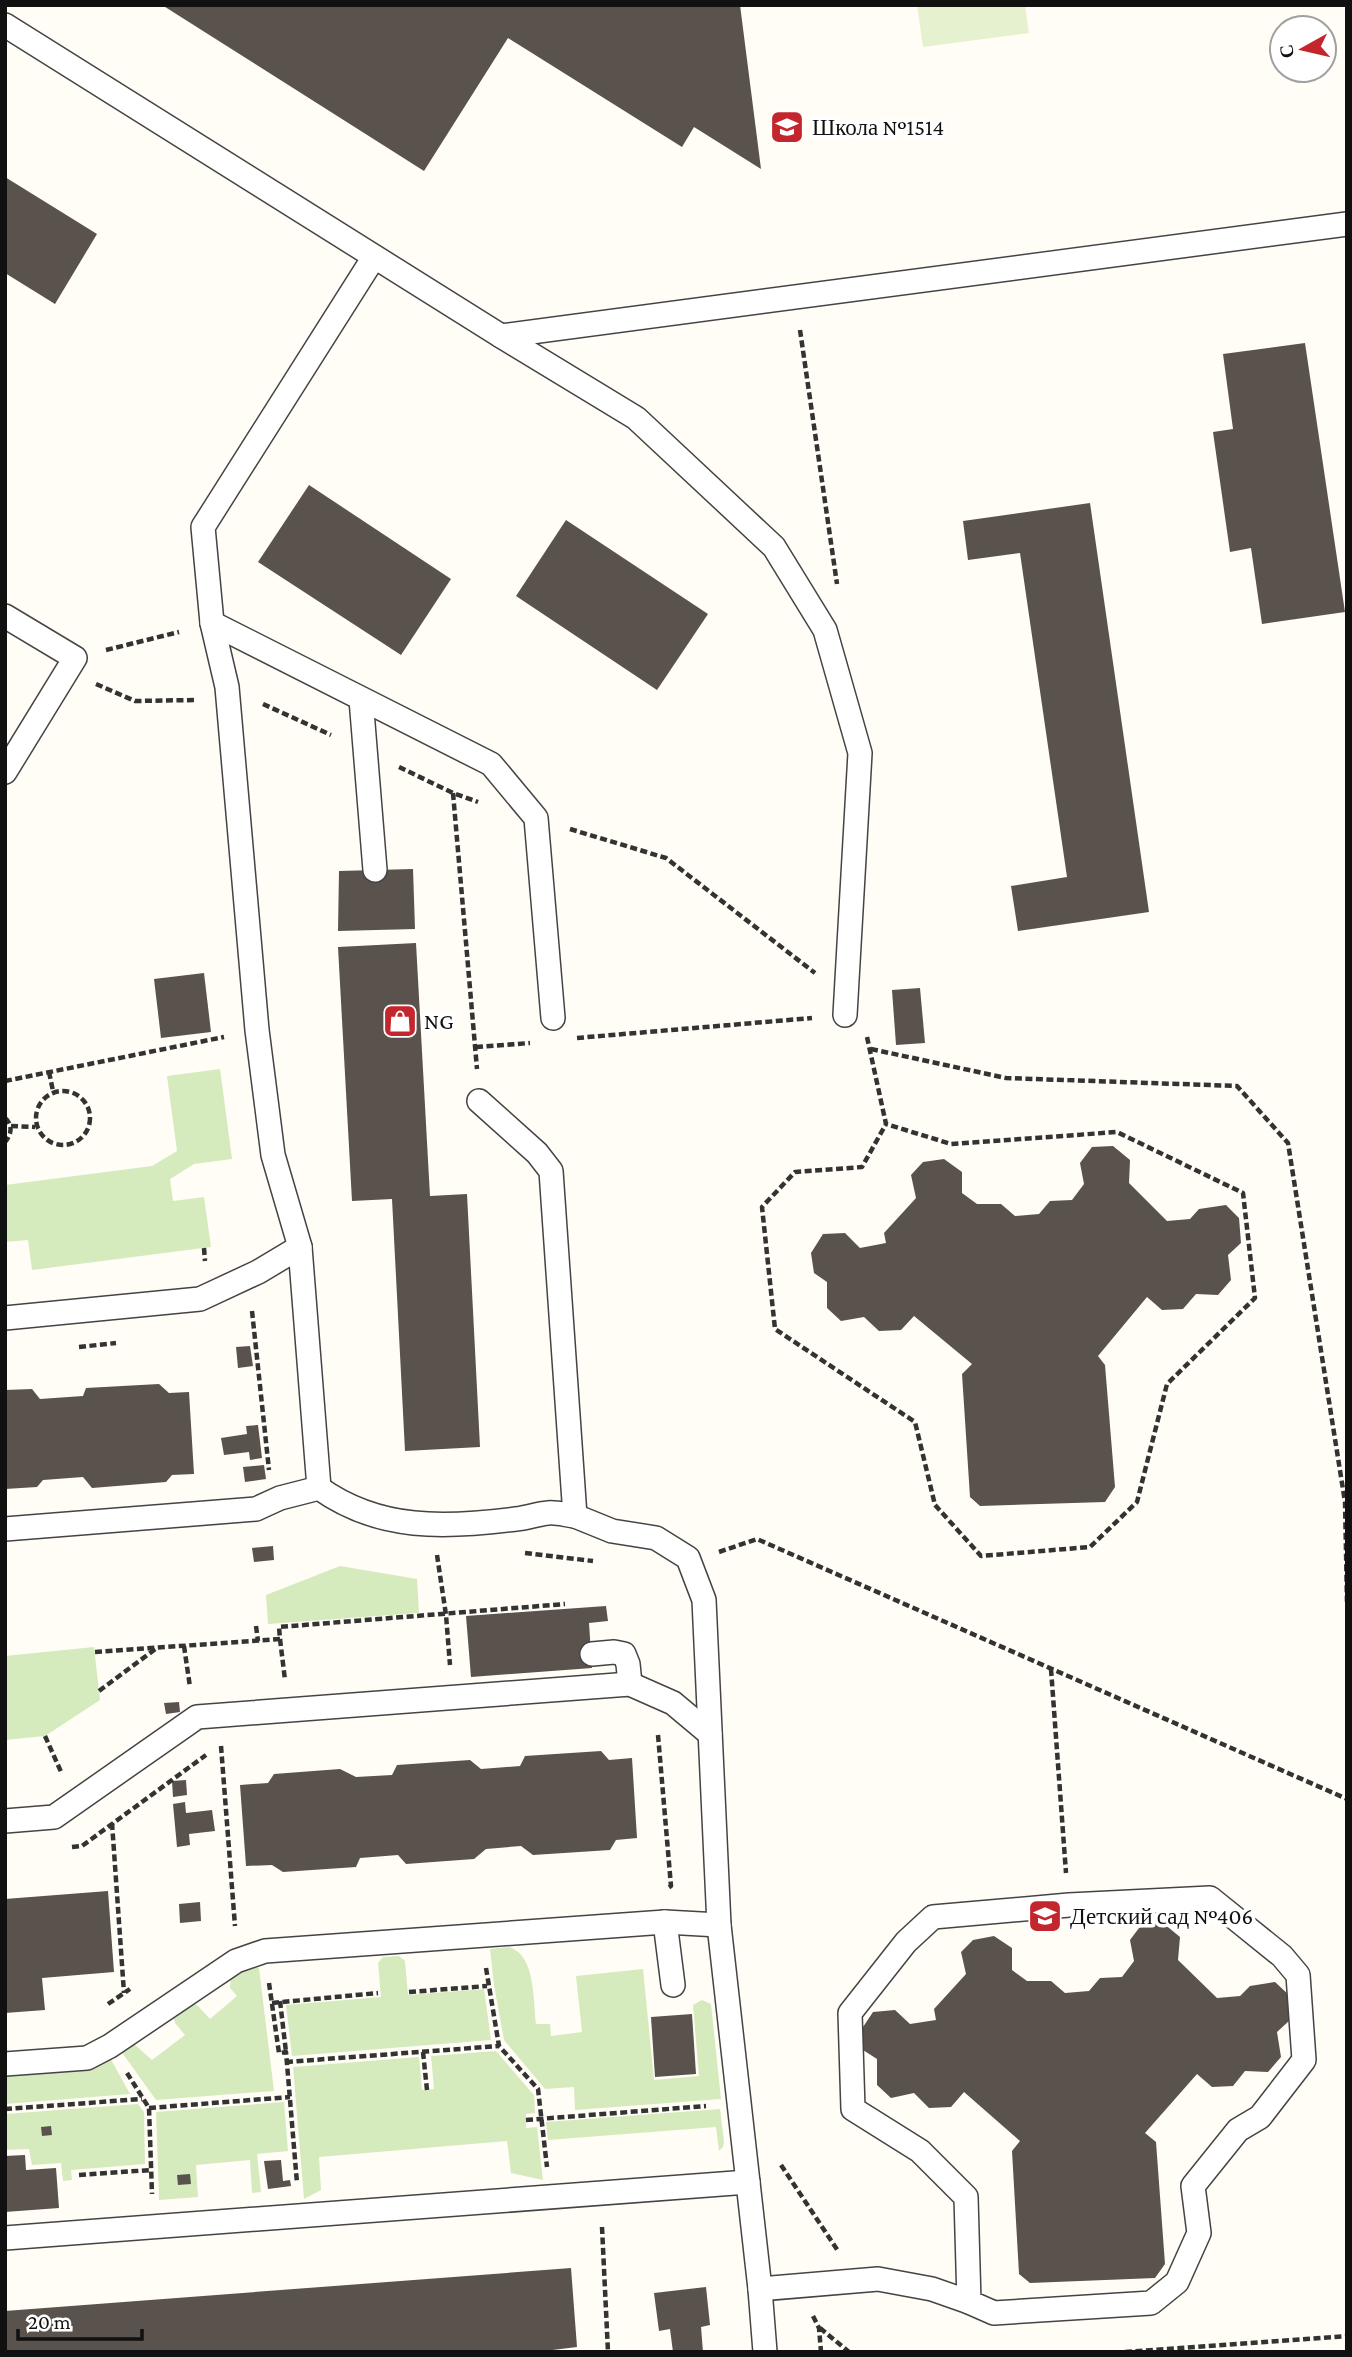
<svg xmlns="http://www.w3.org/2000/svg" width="1352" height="2357" font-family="'Crimson Pro',serif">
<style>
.green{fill:#d5ebbd}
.pitch{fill:#e6f2cf}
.building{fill:#5a524d}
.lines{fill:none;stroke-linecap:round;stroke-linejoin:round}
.service-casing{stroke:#444;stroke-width:26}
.path{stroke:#333;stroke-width:4.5;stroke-dasharray:7 3.5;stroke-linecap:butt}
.service{stroke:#fff;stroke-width:23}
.labels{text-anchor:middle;stroke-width:7;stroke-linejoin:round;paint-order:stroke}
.poi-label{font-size:23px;fill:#111;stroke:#fff;text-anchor:start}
</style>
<rect width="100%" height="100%" fill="#fffdf5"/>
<!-- green -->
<g class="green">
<polygon points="220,1069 232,1159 194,1164 170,1179 173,1201 204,1197 211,1247 32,1270 28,1240 5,1242 5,1185 152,1166 177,1151 167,1076"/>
<polygon points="340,1566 417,1579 419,1613 268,1624 266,1595"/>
<polygon points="94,1647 100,1700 45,1736 5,1740 5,1656"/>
<path d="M509,1947c27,8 24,54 27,77h14l1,12 31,-4 -6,-56 67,-7 11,111 45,-4 -6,-71 9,-5 9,4 10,95 -146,11 -1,-23 -29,2 -41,-49 -10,-55 -4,-36z"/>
<polygon points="399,1956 405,1961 408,1995 484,1989 491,2040 292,2056 286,2005 381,1997 378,1963 383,1957"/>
<polygon points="249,1966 259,1968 274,2091 156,2100 118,2047 133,2043 152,2060 185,2035 175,2023 172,2012 188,2001 197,2005 210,2019 237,1996 230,1988 231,1973"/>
<polygon points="496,2051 534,2095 535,2113 526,2114 526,2128 537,2127 543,2180 511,2173 507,2141 319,2157 321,2190 304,2199 293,2067 419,2057 422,2090 434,2089 431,2056"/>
<polygon points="108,2054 130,2094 5,2104 5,2071"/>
<polygon points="284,2102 288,2151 257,2154 261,2192 252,2193 250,2160 196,2165 198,2197 159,2200 156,2112"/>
<polygon points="138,2104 144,2112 145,2164 71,2170 72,2180 63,2181 61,2163 32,2165 29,2149 5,2150 5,2114"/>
<polygon points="720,2109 724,2142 723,2147 719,2151 716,2127 548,2140 546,2122"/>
</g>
<!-- pitch -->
<polygon class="pitch" points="917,5 1025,5 1029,33 923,47"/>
<!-- building -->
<g class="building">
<polygon points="162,5 740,5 761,169 694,127 682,147 508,38 424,171"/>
<polygon points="5,177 97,234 55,304 5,273"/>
<polygon points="1305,343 1345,612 1262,624 1251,548 1230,552 1213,432 1233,429 1223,354"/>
<polygon points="309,485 451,579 401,655 258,562"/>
<polygon points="1090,503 1149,912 1018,931 1011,886 1067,877 1020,553 968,560 963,521"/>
<polygon points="566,520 708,614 657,690 516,596"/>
<polygon points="413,869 415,929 338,931 339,871"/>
<polygon points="416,943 430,1196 467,1194 480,1447 405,1451 392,1199 352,1201 338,947"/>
<polygon points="204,973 211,1032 161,1038 154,979"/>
<polygon points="920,988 925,1043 896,1045 892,990"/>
<polygon points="1113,1146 1130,1160 1129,1183 1167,1221 1190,1219 1199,1209 1226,1205 1239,1218 1241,1243 1228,1255 1231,1280 1218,1295 1196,1294 1183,1309 1162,1310 1147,1297 1098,1356 1105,1365 1115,1487 1105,1502 980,1506 970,1497 962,1374 972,1364 914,1316 901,1330 879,1331 864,1317 841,1321 827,1308 827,1282 814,1273 811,1253 823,1234 845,1233 860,1248 886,1243 884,1233 916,1198 911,1175 923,1162 944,1159 962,1172 962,1193 977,1204 1001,1204 1015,1216 1039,1214 1050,1201 1072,1200 1084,1184 1080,1163 1092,1147"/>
<polygon points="250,1346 253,1366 238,1368 236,1347"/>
<polygon points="159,1384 169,1393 189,1392 194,1474 172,1475 166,1482 92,1488 83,1477 43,1480 37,1487 5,1489 5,1390 32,1389 40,1399 83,1396 86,1388"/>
<polygon points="258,1425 262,1458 250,1460 249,1452 224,1455 221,1438 247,1434 246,1426"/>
<polygon points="264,1465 266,1479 245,1482 243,1467"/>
<polygon points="273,1546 274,1560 254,1562 252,1548"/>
<polygon points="606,1606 608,1621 589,1623 592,1668 471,1677 466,1616"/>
<polygon points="179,1702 180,1712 166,1714 164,1703"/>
<polygon points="601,1751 609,1760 632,1758 637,1838 616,1840 610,1850 533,1855 521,1846 486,1849 474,1859 406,1864 398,1855 360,1858 356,1867 283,1872 272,1865 246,1866 240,1785 268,1783 274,1774 340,1769 356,1777 392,1775 397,1765 470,1760 481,1769 520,1766 525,1756"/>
<polygon points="186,1780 187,1795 173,1797 172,1781"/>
<polygon points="185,1802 186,1813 212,1810 215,1831 189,1834 190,1845 177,1847 173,1804"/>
<polygon points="108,1891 114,1972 42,1978 45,2010 5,2013 5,1899"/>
<polygon points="200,1902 201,1921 180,1923 179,1904"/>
<polygon points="1163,1923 1180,1937 1178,1960 1217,1998 1240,1996 1250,1986 1275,1982 1289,1995 1290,2020 1277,2032 1281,2057 1268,2072 1245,2071 1233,2086 1212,2087 1197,2074 1145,2133 1156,2142 1165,2264 1155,2278 1030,2283 1019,2274 1012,2151 1020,2141 964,2092 951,2107 929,2108 914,2093 891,2098 877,2085 877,2059 863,2050 861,2030 873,2012 895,2010 910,2024 936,2020 934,2009 966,1974 961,1952 973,1940 994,1936 1012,1948 1012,1970 1027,1981 1051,1981 1065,1993 1089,1991 1100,1978 1122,1977 1134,1961 1130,1940 1142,1924"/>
<polygon points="692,2014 696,2074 655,2077 651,2017"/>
<polygon points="51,2126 52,2135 42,2136 41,2127"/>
<polygon points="25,2155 26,2170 56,2168 59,2208 5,2212 5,2156"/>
<polygon points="281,2160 283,2181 290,2180 291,2186 268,2189 264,2161"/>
<polygon points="190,2174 191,2184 178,2185 177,2175"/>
<polygon points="571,2268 577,2347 536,2352 5,2352 5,2311"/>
<polygon points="706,2287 710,2325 701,2327 703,2352 673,2352 670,2329 659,2331 654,2293"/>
</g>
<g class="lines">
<!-- service casing -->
<g class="service-casing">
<g id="service">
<polyline points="5,25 501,336 636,418 774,547 825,630 860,753 845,1015"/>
<polyline points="501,336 1347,224"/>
<polyline points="5,616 75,658 5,772"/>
<polyline points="212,623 491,764 536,818 553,1018"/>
<polyline points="361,699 375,870"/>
<polyline points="5,1318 200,1299 258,1272 300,1247"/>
<polyline points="319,1488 300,1247 273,1155 257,1030 227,687 212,623 203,527 374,257"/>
<polyline points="575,1516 612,1531 656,1538 688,1558 704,1600 719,1925 760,2289 765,2352"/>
<path d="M5,1529l251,-20 24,-11 39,-10c60,43 127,40 197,31 11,-1 21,-5 32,-6 8,-1 18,2 27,3l-24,-345 -14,-18 -58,-52"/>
<polyline points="592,1654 614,1652 624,1654 628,1664 630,1684"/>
<polyline points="5,1821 54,1817 197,1717 630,1684 673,1703 710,1734"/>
<polygon points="1210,1898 1282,1956 1298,1975 1304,2060 1260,2117 1238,2130 1193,2186 1199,2233 1177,2282 1151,2303 994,2313 969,2302 966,2197 920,2151 853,2109 850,2013 906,1942 933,1917 1069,1905"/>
<polyline points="665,1922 673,1985"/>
<polyline points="5,2064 87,2058 110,2046 236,1961 265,1951 665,1922 719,1925"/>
<polyline points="5,2238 748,2182"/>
<polyline points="760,2289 878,2279 932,2289 969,2302"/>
</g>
</g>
<!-- path -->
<g class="path">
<polyline points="800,330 837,584"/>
<polyline points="106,650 179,632"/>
<polyline points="96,684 135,701 195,700"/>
<polyline points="263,704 331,735"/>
<polyline points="399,767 453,793 478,802"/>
<polyline points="453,793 477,1069"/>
<polyline points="570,829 666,858 815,973"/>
<polyline points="867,1037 886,1124 951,1144 1117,1132 1243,1193 1255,1298 1167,1384 1137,1502 1090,1547 981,1556 935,1505 915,1422 775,1329 762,1207 795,1172 862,1167 886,1124"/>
<polyline points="577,1038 812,1018"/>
<polyline points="476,1047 530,1043"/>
<polyline points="871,1049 1006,1078 1237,1086 1288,1143 1345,1502 1347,1602"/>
<polyline points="49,1072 53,1091"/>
<polyline points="5,1081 224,1037"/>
<circle cx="63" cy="1118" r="27"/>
<path d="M5,1118c8,7 7,16 0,24"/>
<polyline points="11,1126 35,1127"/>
<polyline points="204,1248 205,1261"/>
<polyline points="252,1311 269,1470"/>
<polyline points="79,1347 116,1343"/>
<polyline points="719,1552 757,1539 1347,1799"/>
<polyline points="525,1553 593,1561"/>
<polyline points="437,1555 446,1615 450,1665"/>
<polyline points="256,1626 258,1641"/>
<polyline points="280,1639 285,1680"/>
<polyline points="184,1646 190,1687"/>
<polyline points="95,1652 280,1639 279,1627 565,1604"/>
<polyline points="1051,1669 1066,1873"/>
<polyline points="99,1691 158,1647"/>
<polyline points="658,1735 671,1886 668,1888"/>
<polyline points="45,1736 62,1774"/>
<polyline points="221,1746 235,1926"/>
<polyline points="112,1823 124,1993"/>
<polyline points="72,1847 82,1846 206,1755"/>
<polyline points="486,1968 499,2046 538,2089 547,2167"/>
<polyline points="269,1983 279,2053 286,2052 297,2183"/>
<polyline points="409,1992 487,1986"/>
<polyline points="280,2001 286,2052"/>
<polyline points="272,2003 378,1993"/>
<polyline points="108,2004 130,1989"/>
<polyline points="423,2052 427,2090"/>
<polyline points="286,2062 499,2046"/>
<polyline points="127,2073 149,2108 152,2194"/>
<polyline points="149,2108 290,2097"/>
<polyline points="5,2109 142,2099"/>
<polyline points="526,2120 706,2106"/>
<polyline points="781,2165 838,2251"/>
<polyline points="79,2175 151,2170"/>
<polyline points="602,2227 608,2352"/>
<polyline points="813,2316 819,2328 821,2352"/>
<polyline points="820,2328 849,2352"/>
<polyline points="1125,2352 1347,2336"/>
</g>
<!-- service -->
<use href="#service" class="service"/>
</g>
<!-- icons -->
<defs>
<g id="school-square" transform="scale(1.75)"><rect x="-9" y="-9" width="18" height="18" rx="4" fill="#c4262e" stroke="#fff"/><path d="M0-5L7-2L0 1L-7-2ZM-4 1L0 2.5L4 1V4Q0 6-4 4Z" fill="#fff"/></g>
<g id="shop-square" transform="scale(1.75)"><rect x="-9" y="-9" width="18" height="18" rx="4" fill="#c4262e" stroke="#fff"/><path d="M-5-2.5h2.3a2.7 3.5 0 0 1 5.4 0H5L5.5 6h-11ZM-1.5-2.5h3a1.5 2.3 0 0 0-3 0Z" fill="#fff"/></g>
</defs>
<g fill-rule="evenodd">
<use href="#school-square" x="787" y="127"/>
<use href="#shop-square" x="400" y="1021"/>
<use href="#school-square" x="1045" y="1916"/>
</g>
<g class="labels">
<!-- poi labels -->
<g class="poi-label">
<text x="812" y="135">Школа №1514</text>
<text x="424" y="1029">NG</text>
<text x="1070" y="1924">Детский сад №406</text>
</g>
</g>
<!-- border -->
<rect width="1352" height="2357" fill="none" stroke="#111111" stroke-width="14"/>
<!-- north arrow -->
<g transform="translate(1303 49) rotate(262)"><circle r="33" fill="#ffffff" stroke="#a0a0a0" stroke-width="2"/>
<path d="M0-5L12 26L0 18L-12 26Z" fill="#c4262e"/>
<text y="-10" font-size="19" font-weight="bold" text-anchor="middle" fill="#111111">С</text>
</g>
<!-- scale -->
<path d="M18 2329v10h124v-10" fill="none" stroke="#111111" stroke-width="3.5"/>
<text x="28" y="2329" font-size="21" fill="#111111" stroke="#ffffff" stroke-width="5" paint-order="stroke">20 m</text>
</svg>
